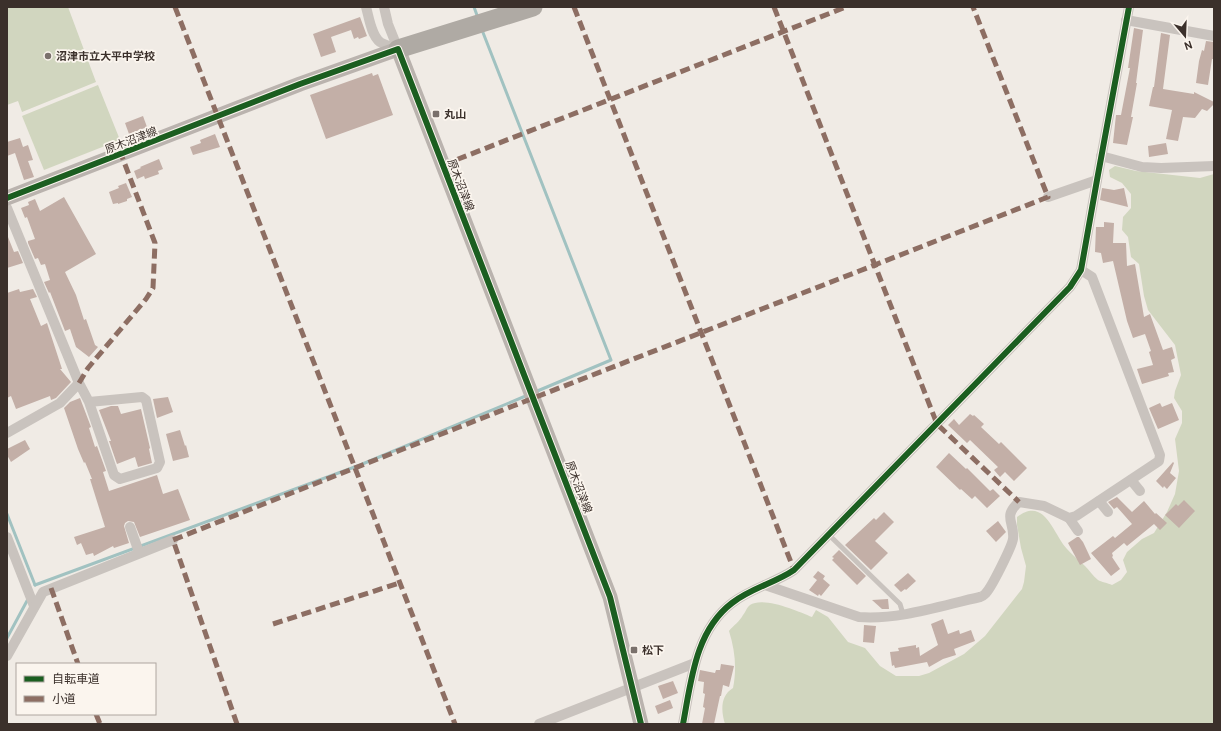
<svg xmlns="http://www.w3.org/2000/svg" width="1221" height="731" font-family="Overpass,'Noto Sans JP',sans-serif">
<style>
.green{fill:#d1d6bf}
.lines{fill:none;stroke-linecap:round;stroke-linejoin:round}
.stream{stroke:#a1c2c1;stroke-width:3}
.building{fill:#c3afa7}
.lane{stroke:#c9c3be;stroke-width:5}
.street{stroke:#c9c3be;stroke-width:10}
.secondary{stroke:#bab3ae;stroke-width:15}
.highway{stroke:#afaaa4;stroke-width:19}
.quiet{stroke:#8d6e63;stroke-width:5;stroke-dasharray:10 5;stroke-linecap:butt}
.cycleway-casing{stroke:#fbf5ee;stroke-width:8}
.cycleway{stroke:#1b5e20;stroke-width:6}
.poi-dot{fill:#7a716c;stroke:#fbf5ee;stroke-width:1.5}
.labels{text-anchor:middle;stroke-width:3.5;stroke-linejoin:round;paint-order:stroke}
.poi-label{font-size:11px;font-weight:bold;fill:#3b302b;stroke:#fbf5ee;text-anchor:start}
.street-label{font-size:11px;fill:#3b302b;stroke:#fbf5ee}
</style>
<rect width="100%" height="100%" fill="#f0ebe5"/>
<!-- green -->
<g class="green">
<polygon points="7,7 68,7 96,82 22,112 18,101 7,105"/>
<polygon points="98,85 120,140 44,170 22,116"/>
<path d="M1115,166l21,5 64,7 14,-4v550h-489c-4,-13 -5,-28 8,-36 4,-19 2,-38 -4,-57 4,-5 11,-10 14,-16 3,-3 3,-7 7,-10 13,-9 48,6 62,12l4,-7 12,7 20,25 17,6 15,18 16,10h23l10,-3 35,-19 21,-18 37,-47 2,-7 2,-16 -5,-18 -4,-23v-8c28,-21 36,17 50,32 5,6 12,11 18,17 4,4 8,10 13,14 3,2 10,3 14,5l9,-5 6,-8 -4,-12 4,-8 15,-13 12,-6 13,-21 8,-18 4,-23 -4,-32 7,-16v-12l-8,-13 1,-7 6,-16 -6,-30 -27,-35 -4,-14 -5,-32 -8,-7 -3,-20 -6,-7 1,-13 8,-9v-14l-9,-11 -12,-6 -1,-7z"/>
</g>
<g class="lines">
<!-- stream -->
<g class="stream">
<polyline points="474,7 478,18"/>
<polyline points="482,30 611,360 535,392"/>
<polyline points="7,514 35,585"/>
<polyline points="35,585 360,465 528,395"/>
<polyline points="7,638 28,599"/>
</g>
</g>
<!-- building -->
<g class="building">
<polygon points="360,17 367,36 359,39 358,37 354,39 351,30 331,37 336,52 321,57 313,34"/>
<polygon points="1134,28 1143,30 1136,83 1137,83 1131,117 1133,117 1127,145 1113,143 1116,115 1121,115 1130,68 1128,68"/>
<polygon points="1161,33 1170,35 1163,89 1194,94 1194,92 1214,102 1214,104 1207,111 1202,109 1195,118 1183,117 1178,141 1166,139 1172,110 1149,106 1153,87 1154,87"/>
<polygon points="1206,41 1214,42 1214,53 1213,59 1212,59 1208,85 1196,83 1199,61 1202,50 1204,51"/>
<polygon points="372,73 373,76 378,74 393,115 326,139 310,95"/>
<polygon points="143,116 147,127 129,134 125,123"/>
<polygon points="215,134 220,147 193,155 190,147 201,143 200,140"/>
<polygon points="20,138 23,147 28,145 33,160 28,161 34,177 24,180 15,153 7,156 7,142"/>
<polygon points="1166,143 1168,154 1149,157 1148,146"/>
<polygon points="159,159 163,169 158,171 159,174 145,179 144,176 137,179 134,171 141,168 140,167"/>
<polygon points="126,183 132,197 127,199 127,201 118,204 118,203 113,204 109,192 119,188 118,186"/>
<polygon points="1102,188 1114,190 1124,188 1128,207 1100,200"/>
<polygon points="64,197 96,254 65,272 76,295 84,320 86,319 95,345 98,347 89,357 76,347 70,329 65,331 50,292 49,293 44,282 50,280 45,264 41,265 38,258 35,259 28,243 28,241 35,239 27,217 25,218 21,208 29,205 28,202 35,199 40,211"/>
<polygon points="1104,222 1114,223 1113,243 1126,243 1127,266 1135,264 1144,317 1150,314 1163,350 1172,347 1175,358 1171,360 1174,372 1168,373 1169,376 1142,384 1137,369 1153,365 1149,352 1151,351 1145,334 1133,338 1127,321 1113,261 1103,263 1101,253 1095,252 1096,227 1104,227"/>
<polygon points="7,237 8,237 14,252 18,251 23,263 7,268"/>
<polygon points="19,289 20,292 33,289 37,297 30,299 41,326 47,323 62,369 60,369 71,382 56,398 51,400 50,396 16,409 11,396 7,398 7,293"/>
<polygon points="168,397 173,412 157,418 153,399"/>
<polygon points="80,398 91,427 89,428 95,447 97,446 106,471 103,472 109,491 157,475 163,494 178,489 190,520 140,537 134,522 128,521 125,523 124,526 129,543 114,548 113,546 94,556 93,553 86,555 81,543 77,545 74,537 105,527 90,479 92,479 85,462 84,463 78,449 64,408 70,402"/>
<polygon points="1160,403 1162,407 1172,403 1179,420 1158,429 1149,408"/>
<polygon points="111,406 118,406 121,414 141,409 150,448 149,449 152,463 138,467 135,457 117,464 109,441 111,441 99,410"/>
<polygon points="970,414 973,416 974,415 984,424 981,427 999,444 1001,442 1027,468 1014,481 1005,472 1000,477 994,470 998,467 970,440 967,443 948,425 954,419 959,425"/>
<polygon points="180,430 185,446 186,445 189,457 173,461 166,434"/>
<polygon points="25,440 30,449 11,462 7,455 7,449"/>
<polygon points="949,453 966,469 967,468 990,491 993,489 1000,496 987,508 975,496 972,499 961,489 960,490 936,467"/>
<polygon points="1173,462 1174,463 1170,473 1176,478 1167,489 1164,486 1163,488 1156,481"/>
<polygon points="1117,497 1132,512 1144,501 1155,514 1156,513 1167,523 1160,530 1154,524 1127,546 1124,543 1112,553 1113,556 1112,557 1120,569 1111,576 1091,553 1113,536 1115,538 1132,524 1117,507 1114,509 1108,502"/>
<polygon points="1184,500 1195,511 1179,528 1165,515 1176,504 1178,506"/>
<polygon points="884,512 894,522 875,541 888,553 871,570 845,545 874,518 876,520"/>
<polygon points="998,521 1006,532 996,542 986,531"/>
<polygon points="1077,537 1079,537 1083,542 1091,559 1080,565 1068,543"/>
<polygon points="839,550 866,576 857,585 832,560 834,558 832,557"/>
<polygon points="818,571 825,576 823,579 830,585 821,596 819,594 818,596 809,590 817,580 813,577"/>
<polygon points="908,573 916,581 906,590 905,589 901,592 894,585"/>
<polygon points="888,599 889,609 882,609 872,600"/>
<polygon points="943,619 948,634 959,630 960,634 971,630 975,641 954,649 956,655 943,659 929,667 927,662 895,668 894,665 892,666 890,652 899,651 898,648 916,645 916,648 919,647 920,656 938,645 931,624"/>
<polygon points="864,625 876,626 874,643 863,642"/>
<polygon points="721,664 734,666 729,687 723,685 721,696 720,696 714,724 702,724 705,708 703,707 705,694 703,693 704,682 698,681 700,670 715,673 716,670 720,670"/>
<polygon points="673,681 678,693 663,699 658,686"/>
<polygon points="670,700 673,708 658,714 655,706"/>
</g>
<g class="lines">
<!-- lane -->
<polyline class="lane" points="828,534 900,604 903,614"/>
<!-- street -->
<g class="street">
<path d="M366,7c3,10 5,28 14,35 5,3 12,5 18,7"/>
<polyline points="384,7 388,24 398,49"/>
<polyline points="1126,20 1214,36"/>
<polyline points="1101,156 1142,167 1161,168 1214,166"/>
<polyline points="1048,197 1097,180"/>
<polyline points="7,208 79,383 89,402 90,405 114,475 120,479 157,468 160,462 146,400 142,397 89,402"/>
<polyline points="7,433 60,403 79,383"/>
<polyline points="1131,480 1140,491"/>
<polyline points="1099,501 1108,512"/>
<polyline points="1069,518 1078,531"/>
<polyline points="130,527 139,552"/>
<polyline points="7,537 34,606"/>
<path d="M765,585l94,32c40,3 81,-11 121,-20 0,0 5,-2 5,-3 6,-5 27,-48 28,-55 2,-17 -11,-22 6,-37l25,4 25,12 7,-2 83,-55 1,-6 -68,-178 -11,-7"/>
<polyline points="7,656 43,592 173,540"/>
<polyline points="539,724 695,663"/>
<path d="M683,724c8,-42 12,-93 49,-121 19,-15 43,-20 62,-33l276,-283 11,-17 16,-90 32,-173"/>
</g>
<!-- secondary -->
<polyline class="secondary" points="7,198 300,84 398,49 610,597 641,724"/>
<!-- highway -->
<polyline class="highway" points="398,49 533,7"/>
<!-- quiet -->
<g class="quiet">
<polyline points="175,7 455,724"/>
<polyline points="574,7 794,570"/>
<polyline points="774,7 937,424 1019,502"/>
<polyline points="443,165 846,7"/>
<polyline points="79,383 88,368 146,299 153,288 155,243 121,154"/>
<polyline points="51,588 78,664"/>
<polyline points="273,624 399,583"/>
<polyline points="96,714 100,724"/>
<path d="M237,724l-64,-184c291,-116 583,-228 875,-343l-75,-190"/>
</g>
<!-- cycleway casing -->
<g class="cycleway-casing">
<g id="cycleway">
<polyline points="7,198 300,84 398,49 610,597 641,724"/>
<path d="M683,724c8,-42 12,-93 49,-121 19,-15 43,-20 62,-33l276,-283 11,-17 16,-90 32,-173"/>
</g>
</g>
<!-- cycleway -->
<use href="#cycleway" class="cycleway"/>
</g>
<!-- markers -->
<g class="poi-dot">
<circle cx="48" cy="56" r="4"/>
<rect x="432" y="110" width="8" height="8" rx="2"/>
<rect x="630" y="646" width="8" height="8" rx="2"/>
</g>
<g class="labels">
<!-- poi labels -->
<g class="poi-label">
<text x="56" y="60">沼津市立大平中学校</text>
<text x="444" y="118">丸山</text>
<text x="642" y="654">松下</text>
</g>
<!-- street labels -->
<g class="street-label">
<text transform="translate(131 140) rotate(-21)" y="4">原木沼津線</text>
<text transform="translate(461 185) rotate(69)" y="4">原木沼津線</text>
<text transform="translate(579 487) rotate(69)" y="4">原木沼津線</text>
</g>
</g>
<!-- border -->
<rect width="1221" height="731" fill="none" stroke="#3b302b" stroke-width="16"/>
<!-- legend -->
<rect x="16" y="663" width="140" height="52" fill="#fbf5ee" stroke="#aea6a0"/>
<rect x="24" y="676" width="20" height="6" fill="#1b5e20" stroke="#aea6a0"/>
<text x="52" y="683" font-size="12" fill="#3b302b">自転車道</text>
<rect x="24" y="696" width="20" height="6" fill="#8d6e63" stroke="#aea6a0"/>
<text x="52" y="703" font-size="12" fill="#3b302b">小道</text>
<!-- north arrow -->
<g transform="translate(1185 36) rotate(161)" stroke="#fbf5ee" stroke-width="3" paint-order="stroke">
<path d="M0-3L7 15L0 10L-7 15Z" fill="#3b302b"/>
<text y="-6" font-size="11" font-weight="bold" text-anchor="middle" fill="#3b302b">N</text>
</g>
</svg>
